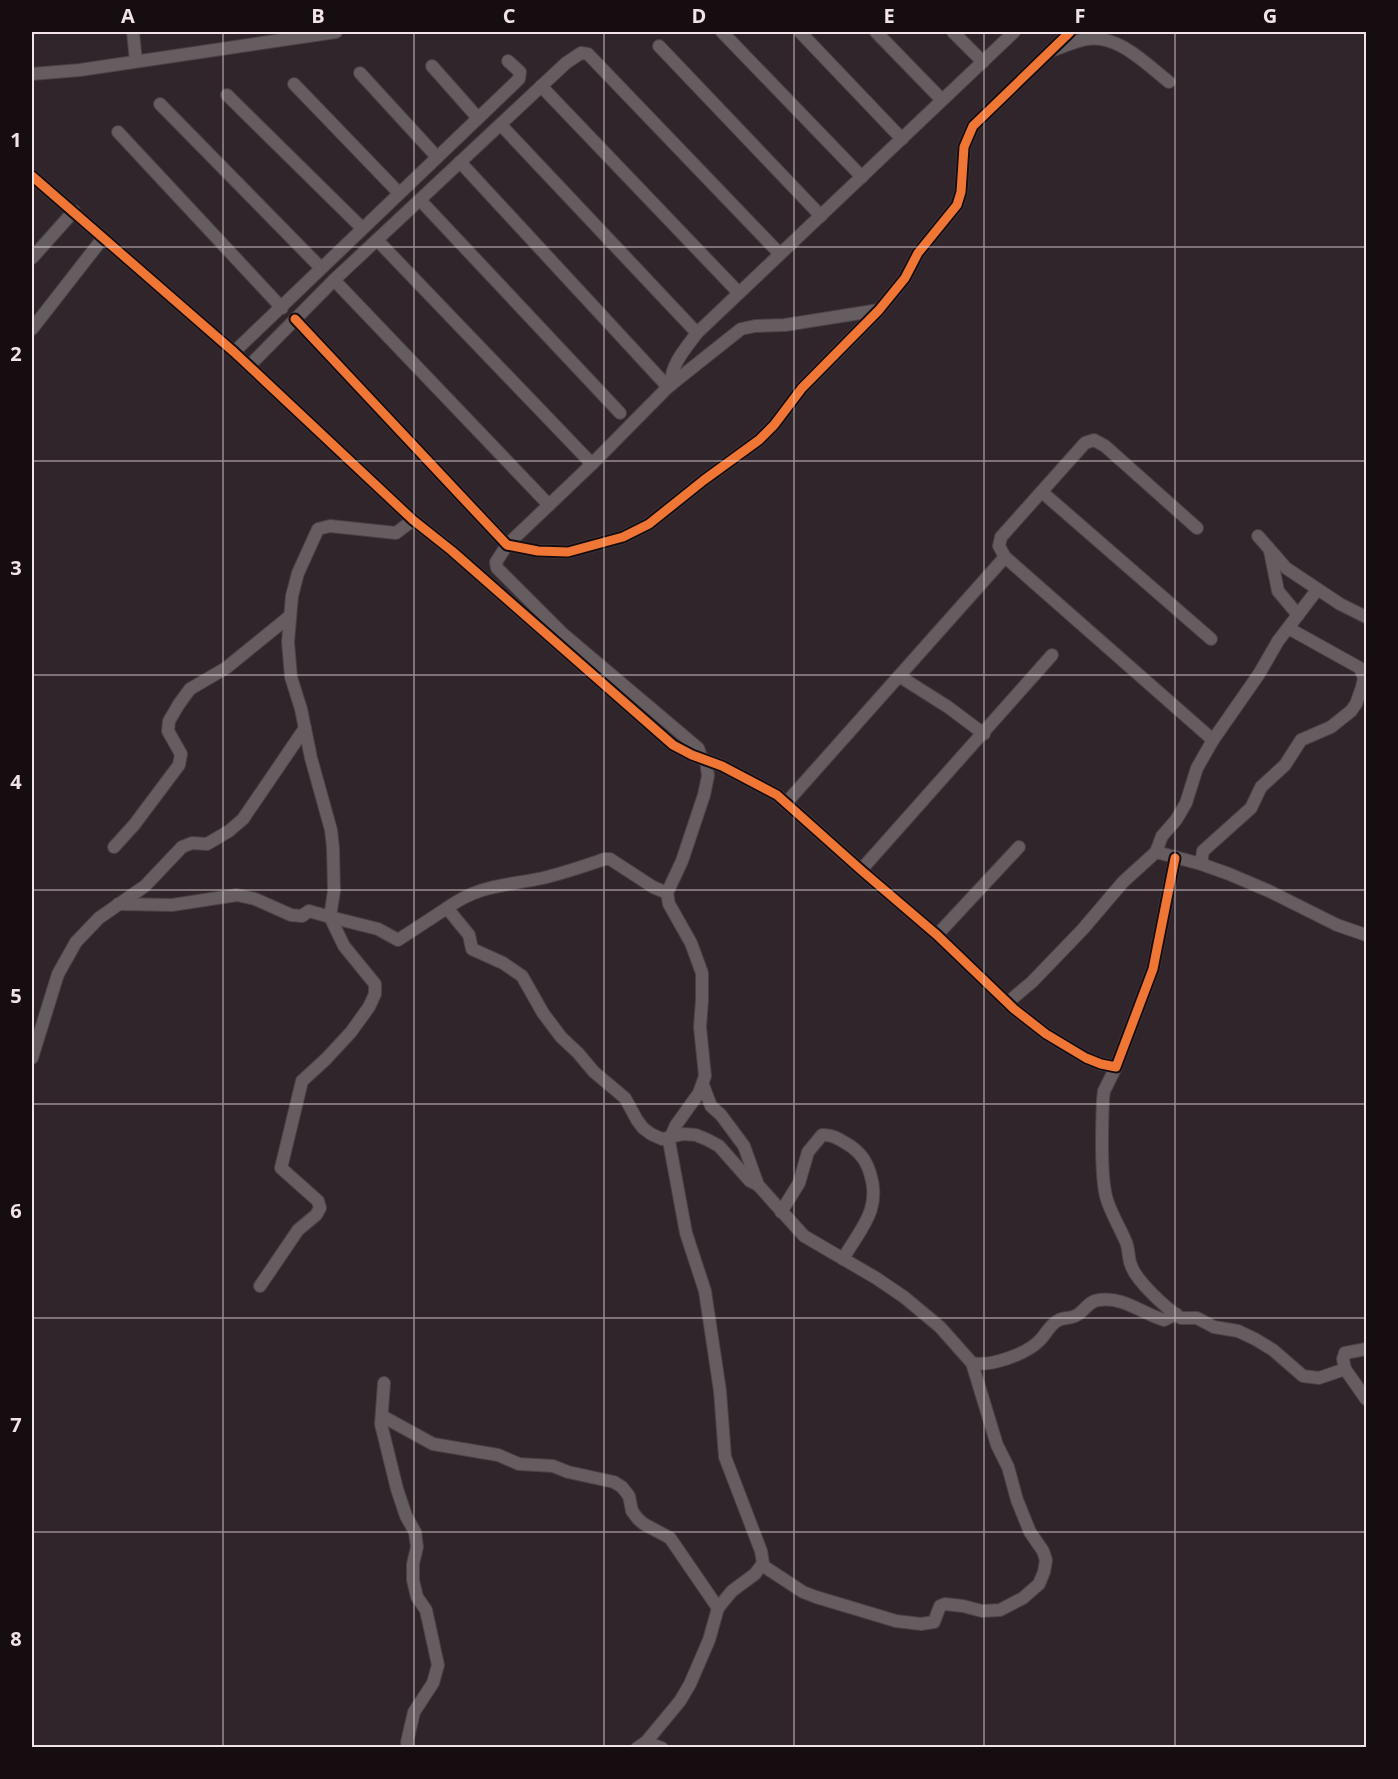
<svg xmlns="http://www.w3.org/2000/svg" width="1398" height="1779" font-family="'Open Sans',sans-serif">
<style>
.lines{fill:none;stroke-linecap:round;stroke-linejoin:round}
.minor-casing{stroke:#4b4146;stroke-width:14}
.minor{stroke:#665d60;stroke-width:12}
.cycleway-casing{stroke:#160d11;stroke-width:13}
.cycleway{stroke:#f07635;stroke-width:9}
.grid{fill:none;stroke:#f1e3e8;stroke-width:1.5;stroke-opacity:0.55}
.neatline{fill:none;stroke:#f1e3e8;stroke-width:2}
.grid-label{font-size:20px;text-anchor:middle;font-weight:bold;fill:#f1e3e8}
</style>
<rect width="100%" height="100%" fill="#30252a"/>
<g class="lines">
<!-- minor casing -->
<g class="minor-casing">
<g id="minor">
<polyline points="133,32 136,61"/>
<polyline points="722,32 862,177"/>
<polyline points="800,32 902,139"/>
<polyline points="876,32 942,100"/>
<polyline points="953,32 983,62"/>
<polyline points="659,46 821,216"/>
<path d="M1051,51c11,-4 24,-10 36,-12 31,-5 59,25 82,43"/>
<polyline points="432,66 478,118"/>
<polyline points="360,73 437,157"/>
<polyline points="32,74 80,70 336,32"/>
<polyline points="294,84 399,193"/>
<polyline points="541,86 739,293"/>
<polyline points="227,95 362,228"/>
<polyline points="160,104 321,268"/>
<polyline points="501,125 697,333"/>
<polyline points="118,132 282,308"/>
<polyline points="460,162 668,387"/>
<polyline points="32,176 234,352 413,520 452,551 673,745 692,755 722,766 777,795 861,870 937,935 1014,1009 1046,1034 1086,1058 1101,1064 1116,1067 1153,969 1175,858"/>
<polyline points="420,200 620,413"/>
<polyline points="377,240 592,464"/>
<polyline points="32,258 74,211"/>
<polyline points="334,280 549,505"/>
<polyline points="295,319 507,545 538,551 568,552 623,537 649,524 704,480 759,440 774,425 802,388 879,310 905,278 918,253 957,205 961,192 964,147 973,126 1070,32"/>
<polyline points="32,329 103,238"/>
<polyline points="234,352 519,79 520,72 508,61"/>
<polyline points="249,366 334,280 566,63 581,53 588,54 780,254"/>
<path d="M671,385c-1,-20 15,-37 26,-52l317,-301"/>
<polyline points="1042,492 1211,639"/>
<polyline points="413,520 396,533 330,526 318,529 298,573 292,596 288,642 291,677 301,709 311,758 331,830 333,848 334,891 330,917 378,929 398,940 447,908 469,935 472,949 503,963 522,976 543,1013 561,1037 578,1053 594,1072 625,1098 637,1120 643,1128 651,1134 662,1139 683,1134 696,1135 708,1140 719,1146 750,1181 758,1185"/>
<polyline points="1197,528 1105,446 1094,440 1085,443 1001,537 999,546 1005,557 1213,740"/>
<polyline points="1258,536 1286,568 1340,604 1366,617"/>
<polyline points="1270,551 1278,591 1298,615"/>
<polyline points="899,676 948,707 984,734"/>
<polyline points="702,759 698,748 562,633 497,568 496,562 507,545 592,464 668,387 741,329 755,326 785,325 879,310"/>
<polyline points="786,803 1005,557"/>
<polyline points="114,847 134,825 179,765 181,754 168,731 169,721 179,704 190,689 226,668 290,616"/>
<polyline points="1156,852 1162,836 1176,820 1186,803 1197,768 1213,740 1259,674 1278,641 1317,590"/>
<polyline points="1201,864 1203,851 1251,808 1261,787 1285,765 1301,740 1331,727 1351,711 1356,704 1362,687 1364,678 1360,668 1288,628"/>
<polyline points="861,870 1052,655"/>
<polyline points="118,904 172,905 237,895 255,899 291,915 302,916 309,911 330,917 344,946 375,984 375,994 369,1007 351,1032 326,1059 302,1081 281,1168 318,1201 320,1208 316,1215 298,1230 260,1286"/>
<path d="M447,908c34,-24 58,-22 96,-30 21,-5 41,-12 62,-19h5l43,28 14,6"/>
<polyline points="937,935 1019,847"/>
<polyline points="1007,1003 1032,982 1083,929 1123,882 1156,852 1201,864 1229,874 1269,891 1337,925 1366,935"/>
<polyline points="32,1058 58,974 76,942 99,918 145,886 182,847 192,843 207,844 229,831 243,819 305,728"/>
<path d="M1116,1067l-12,24 -1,8c-1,24 -3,79 4,101 5,15 13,28 19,42 3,7 2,16 5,23 5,16 36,44 50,53h16l17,9 24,4 17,8 18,11 30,26 16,2 26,-9 21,30"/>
<polyline points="703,1085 711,1106 721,1115 744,1146 758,1185 804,1236 876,1278 904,1297 940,1327 972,1363 997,1445 1008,1467 1017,1500 1030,1532 1043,1551 1046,1560 1044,1572 1039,1584 1023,1598 1000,1610 982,1611 963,1606 945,1604 940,1606 934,1622 921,1624 896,1621 816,1597 803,1592 762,1565"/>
<path d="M781,1212l18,-29 9,-31 14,-17c12,-1 20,6 30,12 10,8 14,14 18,26 12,37 -10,56 -27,86"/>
<path d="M972,1363c18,4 55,-9 68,-23 6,-6 11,-17 19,-20 5,-3 12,-1 18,-5 8,-4 11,-14 22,-15 24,-4 44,14 65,20l12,-6"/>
<polyline points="1345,1369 1343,1359 1345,1353 1366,1349"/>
<polyline points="384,1383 381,1424 397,1489 406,1516 415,1532 417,1547 413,1564 413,1580 417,1597 426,1610 438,1665 433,1683 414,1712 407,1742 408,1748"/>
<polyline points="382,1416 433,1444 498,1455 519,1464 553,1466 568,1472 614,1482 622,1487 629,1496 632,1511 638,1519 644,1524 670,1538 718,1608"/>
<polyline points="646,1742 662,1748"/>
<polyline points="637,1748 646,1742 680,1701 690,1684 709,1640 718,1608 732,1591 755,1574 763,1563 761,1551 725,1457 720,1391 705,1291 686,1233 669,1141 676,1125 699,1093 705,1076 700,1027 702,1000 702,973 691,943 669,904 667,893 682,861 704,795 708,776 706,760"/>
</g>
</g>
<!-- minor -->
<use href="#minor" class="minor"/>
<!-- cycleway casing -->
<g class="cycleway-casing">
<g id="cycleway">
<polyline points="32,176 234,352 413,520 452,551 673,745 692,755 722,766 777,795 861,870 937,935 1014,1009 1046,1034 1086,1058 1101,1064 1116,1067 1153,969 1175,858"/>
<polyline points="295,319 507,545 538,551 568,552 623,537 649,524 704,480 759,440 774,425 802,388 879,310 905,278 918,253 957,205 961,192 964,147 973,126 1070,32"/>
</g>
</g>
<!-- cycleway -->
<use href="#cycleway" class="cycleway"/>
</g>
<!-- grid -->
<path class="grid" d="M223,32v1716M414,32v1716M604,32v1716M794,32v1716M984,32v1716M1175,32v1716M32,247h1334M32,461h1334M32,675h1334M32,890h1334M32,1104h1334M32,1318h1334M32,1532h1334"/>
<!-- border -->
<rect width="1398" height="1779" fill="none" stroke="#160d11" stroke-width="66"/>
<rect x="33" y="33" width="1332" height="1713" class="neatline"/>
<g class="grid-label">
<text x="128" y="23">A</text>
<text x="318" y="23">B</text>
<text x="509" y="23">C</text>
<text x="699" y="23">D</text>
<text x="889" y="23">E</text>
<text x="1080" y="23">F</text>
<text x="1270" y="23">G</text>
<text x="16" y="147">1</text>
<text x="16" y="361">2</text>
<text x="16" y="575">3</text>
<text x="16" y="789">4</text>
<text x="16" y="1003">5</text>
<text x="16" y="1218">6</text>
<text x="16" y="1432">7</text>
<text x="16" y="1646">8</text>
</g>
</svg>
